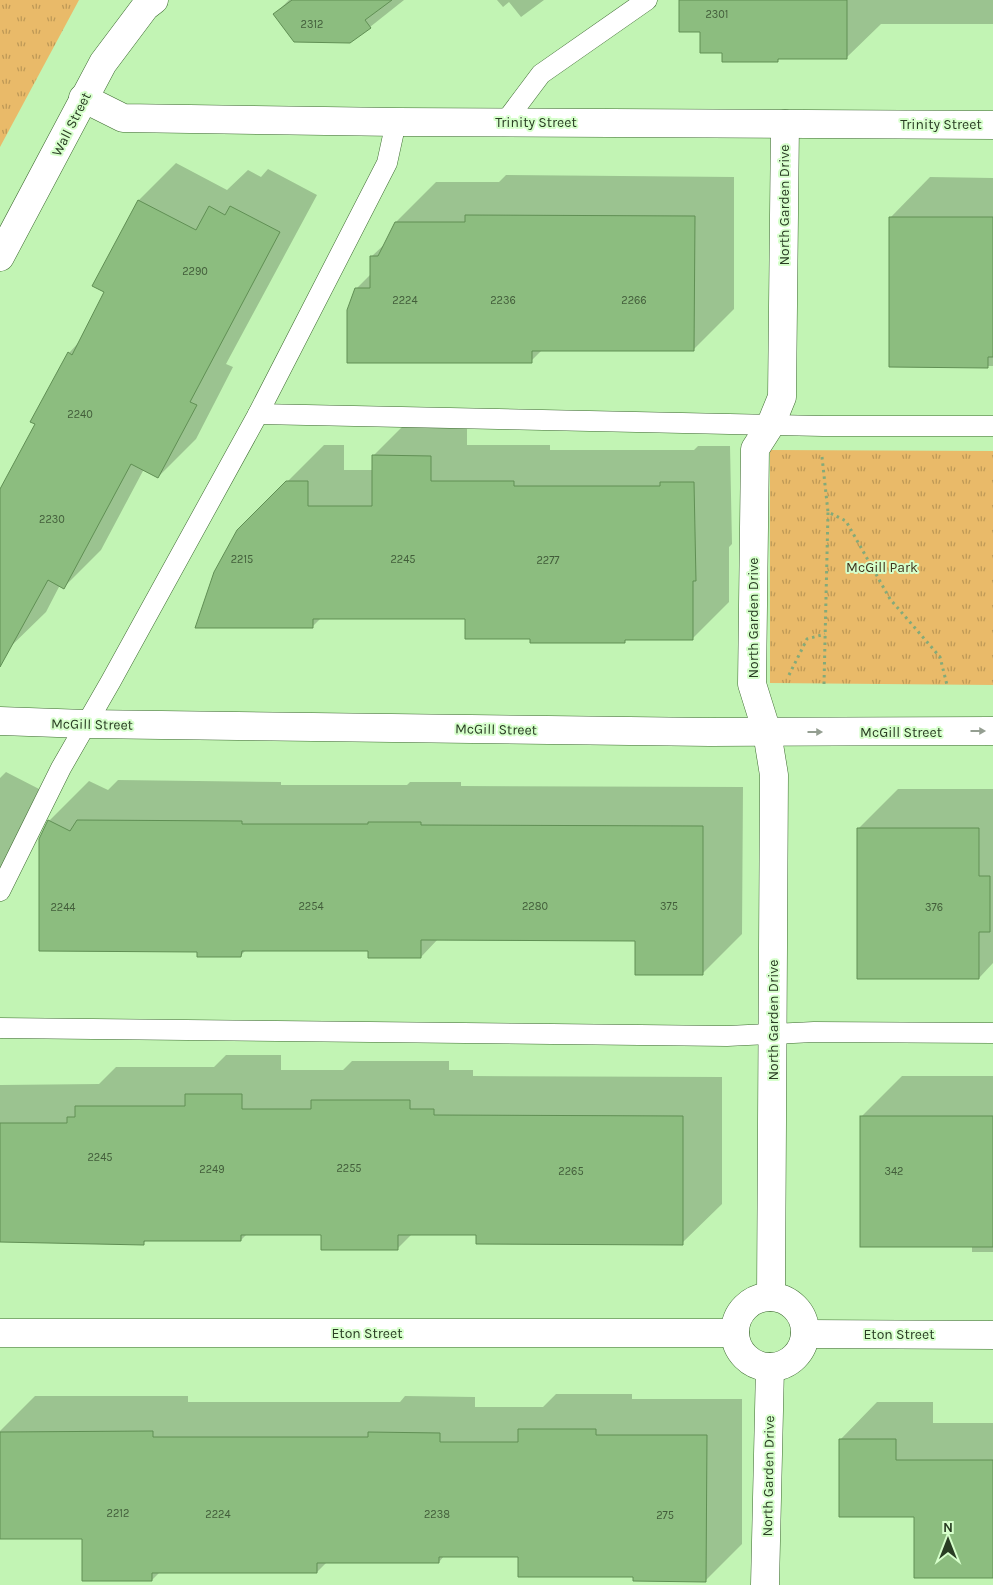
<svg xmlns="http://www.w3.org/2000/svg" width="993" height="1585" font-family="Karla,sans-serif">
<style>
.grass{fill:url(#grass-tufts)}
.shadow{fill:#0003}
.building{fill:#8cbd7f;stroke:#608f54}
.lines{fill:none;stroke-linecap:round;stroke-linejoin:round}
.lane-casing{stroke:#3c692f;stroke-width:21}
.street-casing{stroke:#3c692f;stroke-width:29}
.path{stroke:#84aa79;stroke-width:3;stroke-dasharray:2.5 4;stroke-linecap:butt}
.lane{stroke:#fff;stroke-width:20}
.street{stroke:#fff;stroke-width:28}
.oneway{fill:#949e91}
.labels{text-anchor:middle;stroke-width:4;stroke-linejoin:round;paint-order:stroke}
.number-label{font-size:11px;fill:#425d3a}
.street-label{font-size:14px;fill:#293d23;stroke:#d6ffcb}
.park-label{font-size:14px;fill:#41341e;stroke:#d6ffcb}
</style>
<defs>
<pattern id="grass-tufts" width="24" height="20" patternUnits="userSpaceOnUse" patternTransform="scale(1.25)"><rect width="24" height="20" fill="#e9ba69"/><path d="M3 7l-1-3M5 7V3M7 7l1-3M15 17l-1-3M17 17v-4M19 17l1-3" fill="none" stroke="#bd9856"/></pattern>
</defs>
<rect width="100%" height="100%" fill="#c2f4b4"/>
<!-- grass -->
<g class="grass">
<polygon points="0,0 79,0 0,147"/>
<polygon points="770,450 993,451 993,685 770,683"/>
</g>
<!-- shadow -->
<g class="shadow">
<polygon points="289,0 404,0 370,27 275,14"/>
<polygon points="497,0 544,0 521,17 509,2 503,7"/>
<polygon points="680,0 993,0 993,24 881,24 846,58 780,58 777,61 723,52 701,31"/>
<polygon points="176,163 227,190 248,170 261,177 268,169 317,195 226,364 233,367 196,439 158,477 144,469 101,550 64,587 60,585 46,612 8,649 0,645 0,493 36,424 69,353 80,341 105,292 93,286 139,200"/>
<polygon points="506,175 734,177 734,309 694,349 543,349 531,361 356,289 372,273 372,256 387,242 396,222 436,182 499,182"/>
<polygon points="930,177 993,178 993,366 890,366 890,218"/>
<polygon points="410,419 467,420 467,445 550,445 550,450 694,450 698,446 730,446 732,544 729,547 729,602 692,639 627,639 624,641 531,638 466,618 321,618 312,627 238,531 324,445 344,445 344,470 373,470 373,456"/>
<polygon points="6,772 41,790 0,869 0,778"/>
<polygon points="118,780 281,782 281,785 407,785 410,782 461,782 461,786 743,787 742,934 702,974 636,940 438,939 421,957 369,950 246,950 241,955 198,950 49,821 89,781 108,790"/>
<polygon points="898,789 993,789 993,963 979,978 858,829"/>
<polygon points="226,1055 281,1055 281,1070 343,1070 352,1061 449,1061 449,1070 473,1070 473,1076 722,1077 722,1204 682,1243 478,1233 413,1233 397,1249 323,1233 248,1233 241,1240 147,1240 143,1243 0,1242 0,1085 99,1084 116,1067 214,1067"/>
<polygon points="902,1076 993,1076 993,1252 972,1252 972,1245 862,1116"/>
<polygon points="556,1394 632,1394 632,1399 742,1399 742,1544 706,1580 635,1576 519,1556 444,1556 439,1562 327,1562 317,1572 160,1572 152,1580 83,1537 0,1537 0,1431 35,1396 188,1396 188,1402 400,1402 405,1396 475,1397 475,1407 543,1407"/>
<polygon points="877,1402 933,1402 933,1423 993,1423 993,1577 915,1516 840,1440"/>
</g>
<!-- building -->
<g class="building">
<polygon points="292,0 392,0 365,20 371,28 350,43 294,42 273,14"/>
<polygon points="679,0 847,0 847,59 778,59 778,62 722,62 722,53 700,53 700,32 679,32"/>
<polygon points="138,200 196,230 209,206 225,215 230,206 280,232 190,402 197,405 158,478 131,464 64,589 48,580 0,667 0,489 35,424 30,422 68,352 72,355 104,292 92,286"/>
<polygon points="465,215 695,216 694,351 532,351 532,363 347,363 347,310 355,288 370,288 370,256 378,256 395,222 465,222"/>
<polygon points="889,217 993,217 993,357 988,357 988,368 889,367"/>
<polygon points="372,455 431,456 431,481 514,481 514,486 660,486 660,482 694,482 696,581 693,581 693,640 625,640 625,643 530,643 530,639 465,639 465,619 313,619 313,628 195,628 214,572 237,530 286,481 308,481 308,506 372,506"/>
<polygon points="48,820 70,831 77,820 242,821 242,824 368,824 368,822 421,822 421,825 703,826 703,975 635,975 635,941 421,940 421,958 368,958 368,951 242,951 241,957 197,957 197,952 39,951 39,839"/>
<polygon points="857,828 979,828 979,876 990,876 990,932 979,932 979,979 857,979"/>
<polygon points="185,1094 242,1094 242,1109 311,1109 311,1100 410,1100 410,1109 434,1109 434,1115 683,1116 683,1245 476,1244 476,1235 398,1235 398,1250 321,1250 321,1235 241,1235 241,1241 144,1241 144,1245 0,1242 0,1123 67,1123 67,1117 75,1117 75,1106 185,1106"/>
<rect x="860" y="1116" width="133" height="131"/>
<polygon points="518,1429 596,1429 596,1435 707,1435 706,1582 633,1581 633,1577 518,1577 518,1557 439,1557 439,1563 317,1563 317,1573 152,1573 152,1581 82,1581 82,1539 0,1539 0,1432 153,1431 153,1437 368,1437 368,1432 440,1433 440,1442 518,1442"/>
<polygon points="839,1439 896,1439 896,1460 993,1460 993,1578 914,1578 914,1517 839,1517"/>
</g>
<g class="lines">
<!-- lane casing -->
<g class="lane-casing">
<g id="lane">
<polyline points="505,122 541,74 647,0"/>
<polyline points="258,414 823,426 993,426"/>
<polyline points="0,891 61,768 111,681 258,414 387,163 396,122"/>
<polyline points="0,1028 727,1036 814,1032 993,1033"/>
</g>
</g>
<!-- street casing -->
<g class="street-casing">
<g id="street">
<polyline points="83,98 123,118 396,122 993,125"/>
<polyline points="0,257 103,63 145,7 154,0"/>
<polyline points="0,721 86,724 710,732 993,731"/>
<polyline points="771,1297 774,775 767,732 752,684 755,449 771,424 782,397 785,124"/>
<circle cx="770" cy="1332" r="35"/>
<polyline points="0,1333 735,1333"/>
<polyline points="805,1334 993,1335"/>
<polyline points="765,1585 770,1367"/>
</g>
</g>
<!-- path -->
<g class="path">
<polyline points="822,457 828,512 846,521 890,599 940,657 947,685"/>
<polyline points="789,675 807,639 825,634"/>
<polyline points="824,684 828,512"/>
</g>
<!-- lane -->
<use href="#lane" class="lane"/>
<!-- street -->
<use href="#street" class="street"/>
</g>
<!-- one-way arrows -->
<defs><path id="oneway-solid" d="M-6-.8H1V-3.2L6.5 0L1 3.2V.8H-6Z" transform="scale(1.25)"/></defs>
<g class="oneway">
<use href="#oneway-solid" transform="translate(978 731)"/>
<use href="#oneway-solid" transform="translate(815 732)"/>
</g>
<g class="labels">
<!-- number labels -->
<g class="number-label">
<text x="717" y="18">2301</text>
<text x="312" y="28">2312</text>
<text x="195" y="275">2290</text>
<text x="405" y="304">2224</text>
<text x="503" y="304">2236</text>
<text x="634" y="304">2266</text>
<text x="80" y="418">2240</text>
<text x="52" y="523">2230</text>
<text x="242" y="563">2215</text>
<text x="403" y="563">2245</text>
<text x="548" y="564">2277</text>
<text x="311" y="910">2254</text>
<text x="535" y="910">2280</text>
<text x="669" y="910">375</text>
<text x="63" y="911">2244</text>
<text x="934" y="911">376</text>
<text x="100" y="1161">2245</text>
<text x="349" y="1172">2255</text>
<text x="212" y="1173">2249</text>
<text x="571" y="1175">2265</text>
<text x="894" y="1175">342</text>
<text x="118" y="1517">2212</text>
<text x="218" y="1518">2224</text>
<text x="437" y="1518">2238</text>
<text x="665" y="1519">275</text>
</g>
<!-- street labels -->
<g class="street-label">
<text x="536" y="127">Trinity Street</text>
<text transform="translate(71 124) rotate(-63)" y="5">Wall Street</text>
<text x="941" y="129">Trinity Street</text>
<text transform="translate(784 205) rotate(-90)" y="5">North Garden Drive</text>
<text transform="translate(753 618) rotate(-90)" y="5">North Garden Drive</text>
<text transform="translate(92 724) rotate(1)" y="5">McGill Street</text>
<text transform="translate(496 729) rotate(1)" y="5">McGill Street</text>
<text x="901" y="737">McGill Street</text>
<text transform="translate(773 1020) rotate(-90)" y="5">North Garden Drive</text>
<text x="367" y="1338">Eton Street</text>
<text x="899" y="1339">Eton Street</text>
<text transform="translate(768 1476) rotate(-89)" y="5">North Garden Drive</text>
</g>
<!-- park labels -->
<g class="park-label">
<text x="882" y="572">McGill Park</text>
</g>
</g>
<!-- north arrow -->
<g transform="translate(948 1540)" stroke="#d6ffcb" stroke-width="4" paint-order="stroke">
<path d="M0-4L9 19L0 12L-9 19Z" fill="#293d23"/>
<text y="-8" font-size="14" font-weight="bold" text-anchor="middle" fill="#293d23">N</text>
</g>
</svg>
